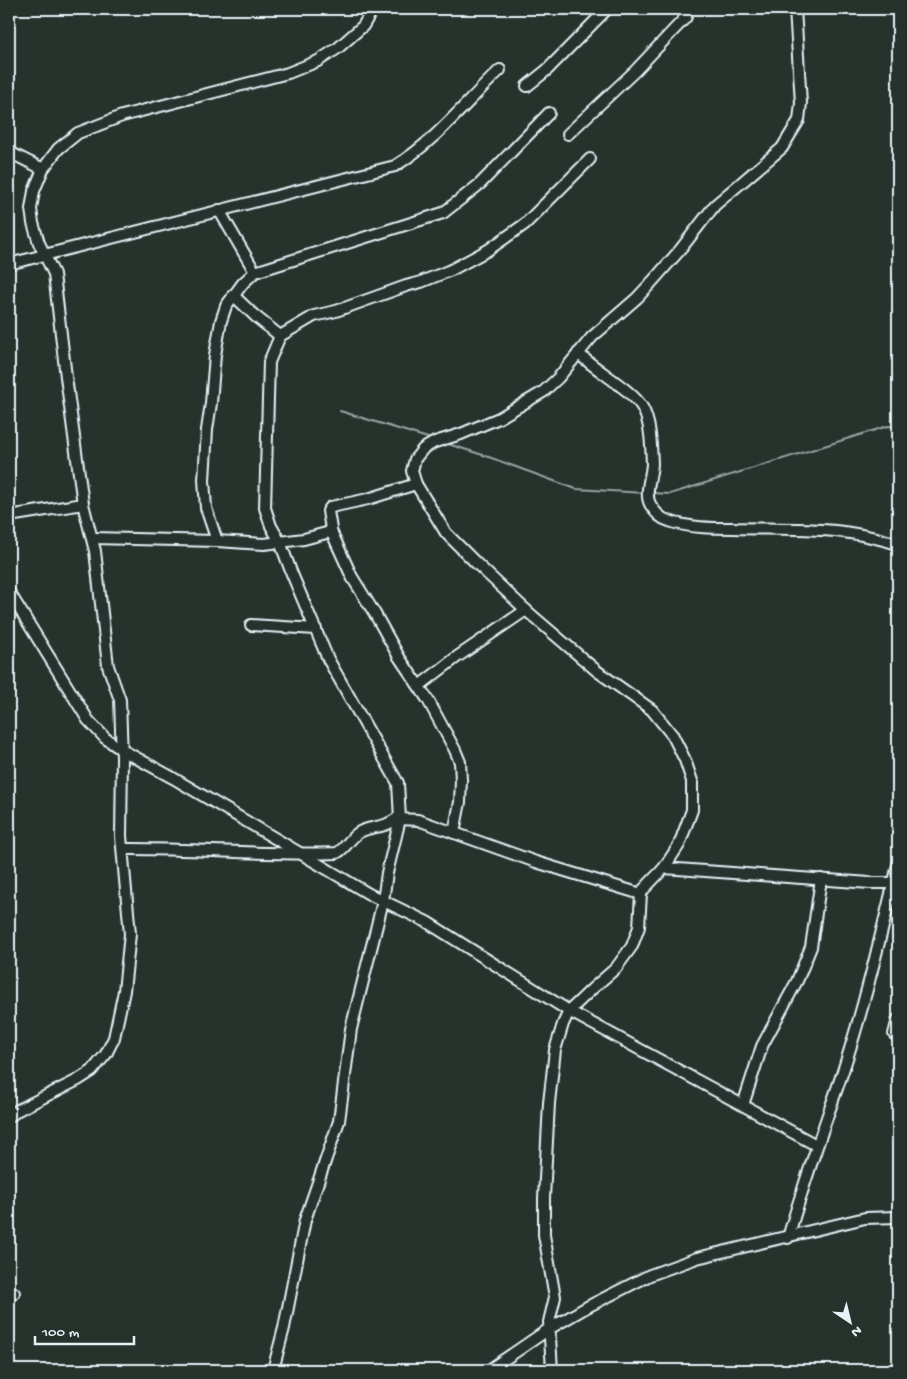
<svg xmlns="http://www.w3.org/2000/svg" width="907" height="1379" font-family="'Gochi Hand',sans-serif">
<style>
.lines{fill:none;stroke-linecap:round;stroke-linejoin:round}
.stream{stroke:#98a3a5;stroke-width:2}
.minor-casing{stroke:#e8f1f8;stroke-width:14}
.minor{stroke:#26332d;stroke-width:10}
</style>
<rect width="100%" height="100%" fill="#26332d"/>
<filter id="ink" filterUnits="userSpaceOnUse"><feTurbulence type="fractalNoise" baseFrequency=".02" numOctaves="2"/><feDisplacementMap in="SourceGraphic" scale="10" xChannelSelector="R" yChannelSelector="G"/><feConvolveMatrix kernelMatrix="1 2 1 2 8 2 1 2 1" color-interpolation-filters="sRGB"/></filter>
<g filter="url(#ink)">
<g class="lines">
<!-- stream -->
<g class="stream">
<polyline points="340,411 431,439"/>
<polyline points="445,443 486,456 576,489 645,493"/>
<polyline points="652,493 670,494 888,426 898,427"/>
</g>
<!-- minor casing -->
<g class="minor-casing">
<g id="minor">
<polyline points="527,86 547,70 607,9"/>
<polyline points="568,134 635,71 686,17 686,13 683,9"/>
<polyline points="9,152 43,169"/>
<polyline points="590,159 525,224 488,250 451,270 421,282 406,286 336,311 314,316 280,336 269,362 265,508 271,526 280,542 292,574 328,659 398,783 400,819 418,820 536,862 641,894"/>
<polyline points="219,210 255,272"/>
<path d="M9,264l386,-98c40,-24 71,-64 105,-96"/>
<polyline points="233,295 255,316 280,336"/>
<path d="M578,353c16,16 54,37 64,54 9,16 9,38 10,56 0,12 -8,29 -2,41 4,7 11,15 19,17 20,7 43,7 64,7 34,1 69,0 102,3 22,2 42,7 63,13"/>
<polyline points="9,516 83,504"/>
<polyline points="331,531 352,577 375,614 399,657 428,700 455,750 460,762 461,780 460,802 454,833"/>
<polyline points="93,538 217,541 264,544 304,539 330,532 331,529 328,511 331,507 368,499 416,484"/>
<polyline points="217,541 206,508 204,480 207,430 211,403 215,355 221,321 226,306 243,283 255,272 443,213 480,184 549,113"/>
<polyline points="9,592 88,720 105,738 122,750 173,778 369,894 427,922 569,1011 816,1145"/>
<polyline points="251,625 316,629"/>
<polyline points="419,686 457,657 526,610"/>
<path d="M123,849c71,-1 143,7 214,4 9,-5 12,-14 21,-20 13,-8 25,-3 41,-16"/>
<polyline points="664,868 870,883 894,883"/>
<polyline points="894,1034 898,1019"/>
<polyline points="743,1105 762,1046 797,981 811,947 821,879"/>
<polyline points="9,1117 18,1110 78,1080 92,1071 106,1054 114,1038 124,991 130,934 121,836 122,758 120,700 108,666 95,551 83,504 66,377 54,274 39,243 33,223 31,209 34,191 43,169 58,149 78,133 122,116 288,73 318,61 338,48 363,26 373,9"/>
<path d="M788,1238c16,-57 36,-111 55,-167 22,-67 38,-137 55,-206"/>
<polyline points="9,1291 14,1293"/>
<polyline points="273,1370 284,1328 305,1220 339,1121 351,1029 383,901 387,873 400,819"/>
<polyline points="489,1370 549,1329 587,1307 650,1275 697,1258 865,1218 898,1217"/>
<polyline points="552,1370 549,1322 555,1297 544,1235 544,1198 549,1103 555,1050 563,1024 569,1011 592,989 616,968 632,946 639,927 641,894 643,890 664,868 679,845 692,810 692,781 685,760 673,736 652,710 597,671 528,612 476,563 446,533 416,484 412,471 415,459 423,449 435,442 461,434 499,418 543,392 558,378 592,337 637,298 651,283 680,250 715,205 782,148 799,120 801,103 795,9"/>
</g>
</g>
<!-- minor -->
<use href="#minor" class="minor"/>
</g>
</g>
<!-- margin -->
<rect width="907" height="1379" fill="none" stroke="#26332d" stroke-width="30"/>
<rect x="15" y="15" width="877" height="1349" fill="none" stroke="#e8f1f8" stroke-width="2" filter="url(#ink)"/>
<!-- north arrow -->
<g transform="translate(850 1322) rotate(145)" stroke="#26332d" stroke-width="4" paint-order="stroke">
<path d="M0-4L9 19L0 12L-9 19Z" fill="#e8f1f8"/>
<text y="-8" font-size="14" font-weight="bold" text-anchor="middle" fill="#e8f1f8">N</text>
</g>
<!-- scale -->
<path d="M35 1336v8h99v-8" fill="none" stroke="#e8f1f8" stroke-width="2.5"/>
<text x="42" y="1336" font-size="15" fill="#e8f1f8" stroke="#26332d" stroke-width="4" paint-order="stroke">100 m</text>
</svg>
